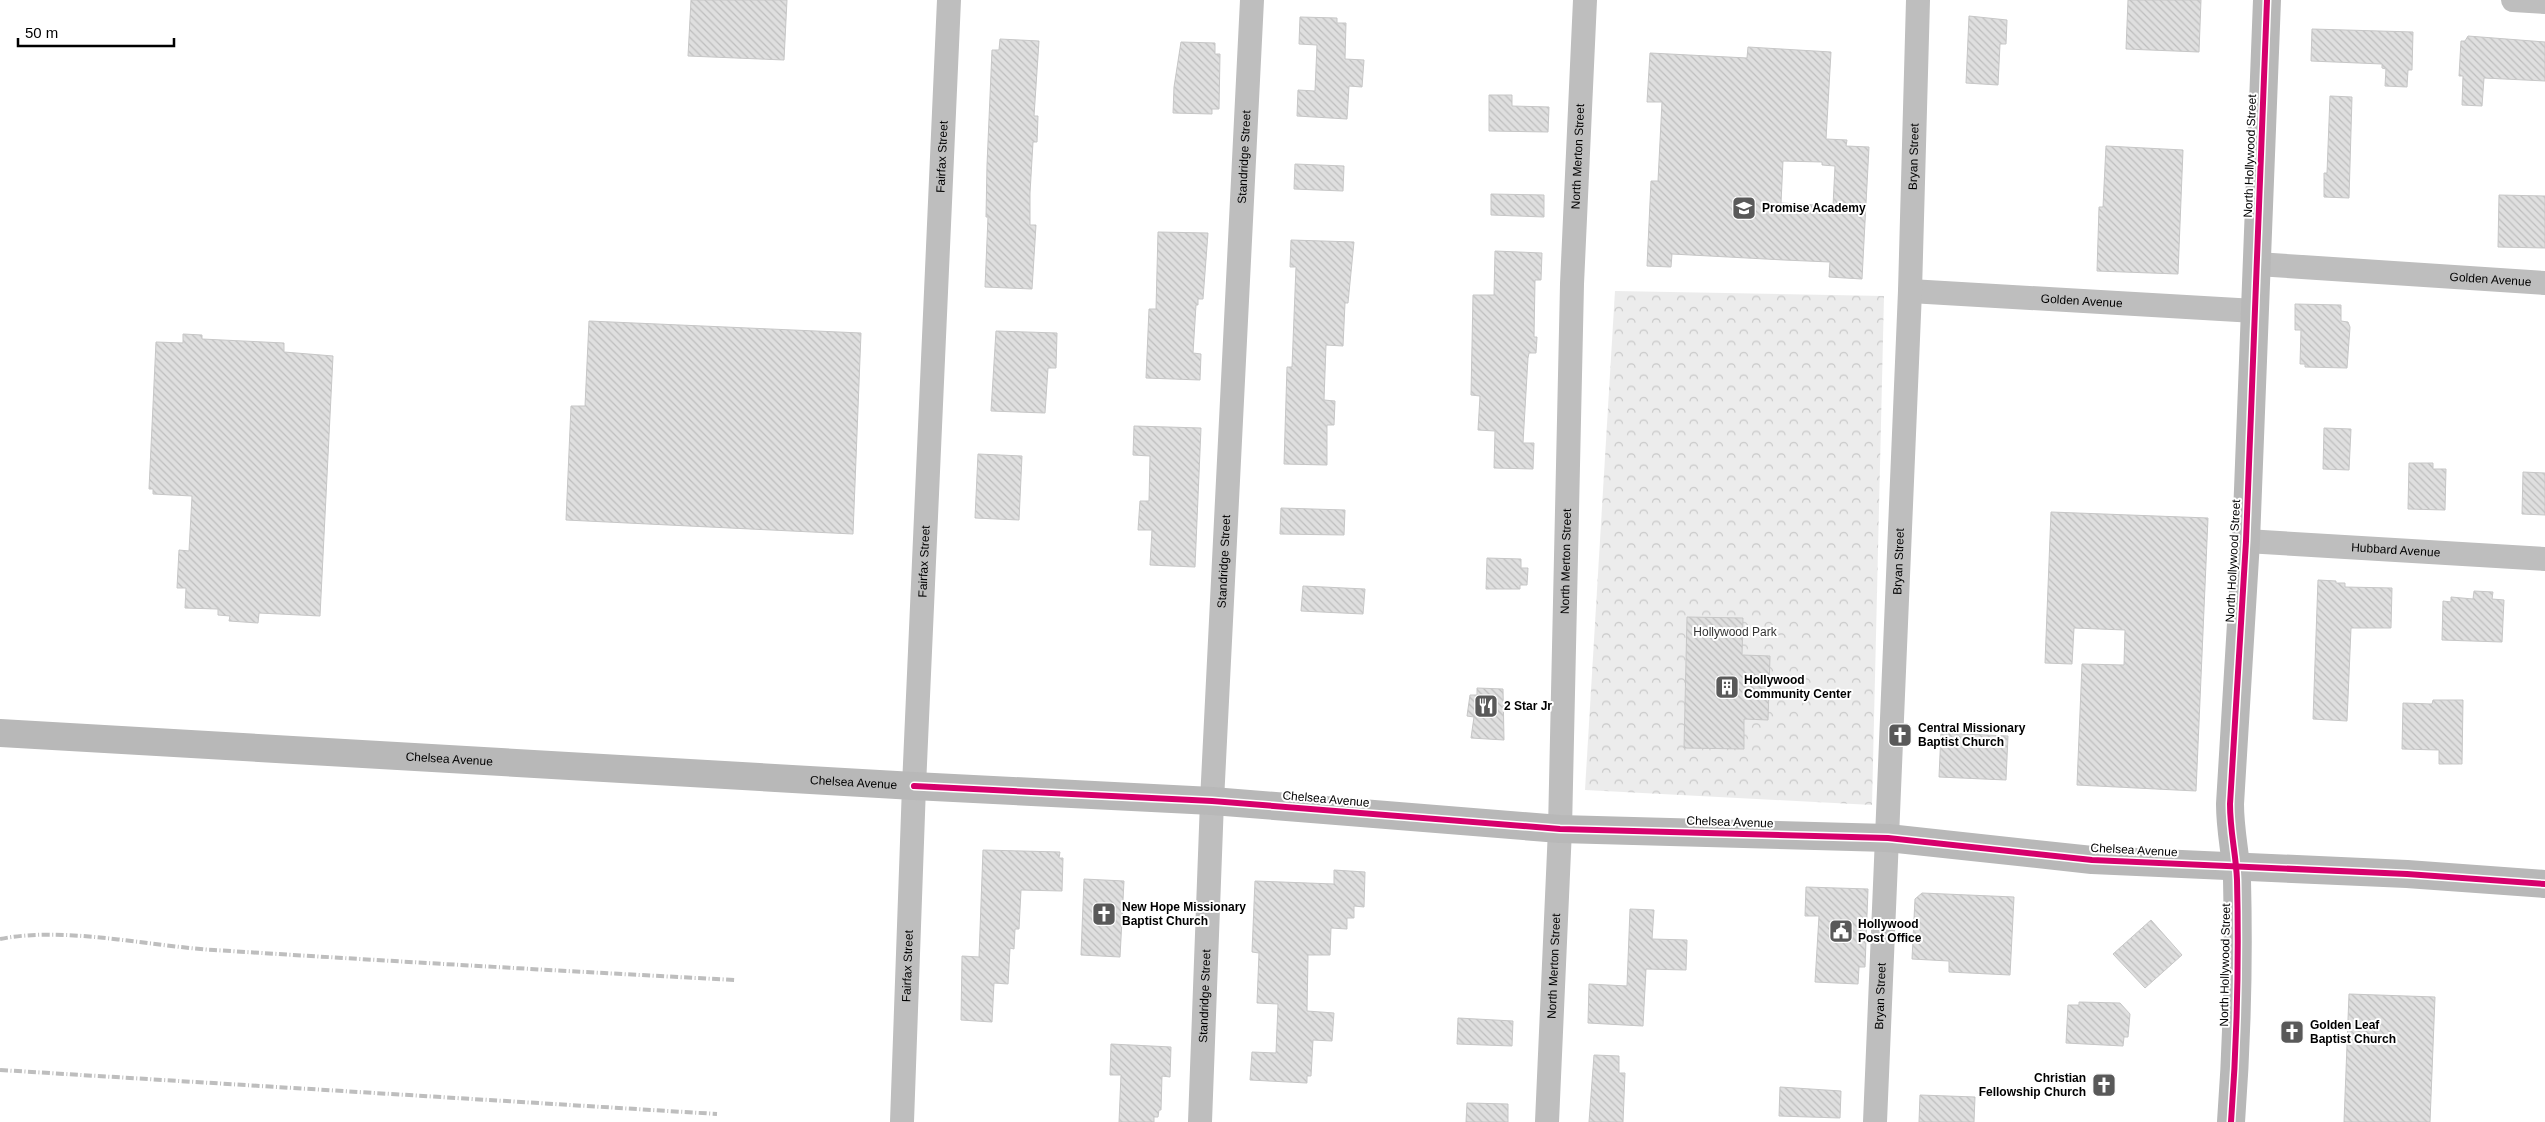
<svg xmlns="http://www.w3.org/2000/svg" width="2545" height="1122" font-family="Helvetica,sans-serif">
<style>
.park{fill:url(#park-crowns)}
.building{fill:url(#building-back-hatch);stroke:#c7c7c7;fill-rule:evenodd}
.lines{fill:none;stroke-linecap:round;stroke-linejoin:round}
.street{stroke:#bebebe;stroke-width:24}
.secondary{stroke:#b8b8b8;stroke-width:28}
.rail{stroke:#bebebe;stroke-width:4;stroke-dasharray:8 2.5 1 2.5;stroke-linecap:butt}
.cycleway-casing{stroke:#fff;stroke-width:9}
.cycleway{stroke:#d6006c;stroke-width:6}
.labels{text-anchor:middle;stroke-width:4;stroke-linejoin:round;paint-order:stroke}
.street-label{font-size:12px;fill:#000;stroke:#fff}
.poi-label{font-size:12px;font-weight:bold;fill:#000;stroke:#fff;text-anchor:start}
.park-label{font-size:12px;fill:#333;stroke:#fff}
</style>
<defs>
<pattern id="park-crowns" width="20" height="18" patternUnits="userSpaceOnUse" patternTransform="scale(1.25)"><rect width="20" height="18" fill="#ececec"/><path d="M2 6a3 3 0 1 1 6 0M12 15a3 3 0 1 1 6 0" fill="none" stroke="#c9c9c9"/></pattern>
<pattern id="building-back-hatch" width="6" height="6" patternUnits="userSpaceOnUse" patternTransform="scale(1.25)"><rect width="6" height="6" fill="#dfdfdf"/><path d="M-1 5l2 2M0 0l6 6M5-1l2 2" fill="none" stroke="#bebebe"/></pattern>
</defs>
<rect width="100%" height="100%" fill="#fff"/>
<!-- park -->
<polygon class="park" points="1615,291 1884,296 1872,805 1585,790"/>
<!-- building -->
<g class="building">
<polygon points="691,0 787,0 784,60 688,56"/>
<polygon points="2128,0 2201,0 2199,52 2126,49"/>
<polygon points="1969,16 2007,20 2006,44 2000,44 1998,85 1966,83"/>
<polygon points="1300,17 1337,18 1337,23 1346,23 1345,59 1364,60 1362,87 1349,86 1347,119 1297,116 1298,90 1315,91 1317,45 1299,44"/>
<polygon points="2312,29 2413,32 2412,70 2408,70 2407,87 2385,86 2386,69 2382,68 2382,64 2311,61"/>
<polygon points="2468,36 2545,42 2545,81 2484,78 2482,106 2462,105 2463,76 2459,76 2461,41 2465,41"/>
<polygon points="1000,39 1039,41 1034,116 1038,116 1037,142 1033,142 1030,193 1030,225 1036,225 1032,289 985,287 988,217 986,217 987,165 992,50 999,50"/>
<polygon points="1181,42 1215,43 1215,54 1220,54 1219,109 1212,109 1212,114 1173,113 1174,87"/>
<path d="M1748,47l83,5 -5,87 21,1 -1,6 23,1 -7,132 -33,-2 1,-15 -46,-2 -112,-6 -1,13 -24,-1 4,-85h7l4,-79h-15l3,-49 97,5zM1783,161l39,1v3l13,1 -2,40 -52,-3z"/>
<polygon points="1489,95 1512,95 1512,106 1549,107 1548,132 1489,131"/>
<polygon points="2330,96 2352,97 2349,198 2324,197 2324,173 2327,173"/>
<polygon points="2106,146 2183,150 2178,274 2097,271 2099,207 2103,207"/>
<polygon points="1295,164 1344,166 1343,191 1294,189"/>
<polygon points="1491,194 1544,195 1544,217 1491,215"/>
<polygon points="2499,195 2545,196 2545,248 2498,247"/>
<polygon points="1158,232 1208,233 1203,299 1198,299 1198,305 1196,305 1193,353 1201,354 1200,380 1146,378 1149,309 1156,309"/>
<polygon points="1291,240 1354,242 1348,303 1345,303 1343,346 1326,345 1324,400 1335,401 1334,425 1327,425 1327,465 1284,464 1287,367 1292,367 1296,267 1290,267"/>
<polygon points="1495,251 1542,253 1541,280 1535,280 1534,337 1537,337 1536,353 1529,353 1528,358 1523,443 1534,443 1533,469 1494,468 1495,431 1478,430 1480,396 1471,395 1473,295 1494,295"/>
<polygon points="2295,304 2341,305 2341,321 2348,322 2350,327 2347,368 2305,367 2305,364 2300,364 2301,330 2295,330"/>
<polygon points="589,321 861,333 853,534 566,520 571,406 585,406"/>
<polygon points="996,331 1057,333 1056,368 1048,368 1045,413 991,411"/>
<polygon points="183,334 202,335 202,339 284,343 284,352 333,356 320,616 259,613 258,623 229,621 230,616 218,615 218,609 185,608 186,588 177,588 179,550 189,551 192,496 153,494 153,489 149,489 156,342 183,343"/>
<polygon points="1134,426 1201,428 1195,567 1150,565 1152,530 1138,530 1140,501 1149,501 1150,456 1133,455"/>
<polygon points="2324,428 2351,429 2349,470 2323,469"/>
<polygon points="978,454 1022,456 1019,520 975,518"/>
<polygon points="2409,463 2433,463 2433,469 2446,469 2445,510 2408,509"/>
<polygon points="2523,472 2545,473 2545,515 2522,514"/>
<polygon points="1281,508 1345,510 1344,535 1280,534"/>
<polygon points="2051,512 2208,518 2196,791 2077,785 2082,664 2124,665 2125,630 2074,628 2072,664 2045,663"/>
<polygon points="1487,558 1521,559 1521,568 1528,568 1527,585 1520,585 1520,589 1486,589"/>
<polygon points="2318,580 2336,581 2336,583 2345,583 2345,587 2392,588 2391,628 2351,628 2347,721 2313,719"/>
<polygon points="1303,586 1365,589 1363,614 1301,611"/>
<polygon points="2474,591 2493,592 2492,599 2504,600 2502,642 2442,640 2443,601 2451,602 2451,597 2473,599"/>
<polygon points="1687,617 1743,618 1742,655 1770,656 1768,720 1744,719 1744,749 1684,748"/>
<polygon points="1477,688 1503,689 1504,740 1471,738 1474,717 1467,716 1470,695 1477,695"/>
<polygon points="2433,700 2463,700 2462,764 2439,764 2439,750 2402,749 2403,703 2432,704"/>
<polygon points="1941,733 2008,736 2006,780 1939,777"/>
<polygon points="983,850 1060,852 1059,858 1063,858 1062,891 1021,890 1019,929 1015,929 1014,949 1010,948 1008,984 994,983 992,1022 961,1020 962,956 979,957"/>
<polygon points="1334,870 1365,872 1364,907 1354,906 1354,918 1347,918 1347,929 1331,928 1330,955 1308,955 1307,1011 1334,1013 1332,1041 1313,1040 1311,1076 1307,1076 1307,1083 1250,1080 1252,1052 1276,1053 1278,1004 1257,1003 1259,953 1252,952 1255,881 1334,884"/>
<polygon points="1084,879 1124,881 1120,957 1081,955"/>
<polygon points="1806,887 1868,889 1865,967 1859,967 1858,984 1815,982 1819,916 1805,916"/>
<polygon points="1922,893 2014,897 2010,975 1949,972 1949,961 1912,959 1915,899"/>
<polygon points="1630,909 1654,910 1652,939 1687,940 1686,970 1646,969 1643,1026 1588,1023 1589,984 1627,986"/>
<polygon points="2151,920 2182,955 2145,988 2113,954"/>
<polygon points="2349,994 2435,997 2430,1122 2344,1122"/>
<polygon points="2079,1002 2120,1003 2130,1014 2128,1037 2124,1037 2123,1046 2066,1043 2068,1005 2079,1005"/>
<polygon points="1458,1018 1513,1021 1512,1046 1457,1044"/>
<polygon points="1111,1044 1171,1047 1170,1077 1162,1076 1161,1110 1159,1110 1158,1117 1154,1117 1154,1122 1119,1122 1121,1075 1110,1075"/>
<polygon points="1594,1055 1619,1056 1619,1073 1625,1073 1623,1122 1589,1122"/>
<polygon points="1780,1087 1841,1091 1840,1118 1779,1116"/>
<polygon points="1920,1095 1975,1097 1974,1122 1919,1122"/>
<polygon points="1467,1103 1508,1104 1508,1122 1466,1122"/>
</g>
<g class="lines">
<!-- street -->
<g class="street">
<polyline points="2513,0 2545,2"/>
<path id="s1" d="M2257,264l288,19"/>
<path id="s2" d="M1910,291l345,20"/>
<path id="s3" d="M2246,541l299,18"/>
<path id="s4" d="M902,1122l12,-336 35,-786"/>
<path id="s5" d="M1200,1122l12,-321 40,-801"/>
<path id="s6" d="M1547,1122l13,-293 12,-545 13,-284"/>
<path id="s7" d="M1875,1122l35,-831 8,-291"/>
</g>
<!-- secondary -->
<g class="secondary">
<path id="s8" d="M0,733l914,53 298,15 348,28 328,9 204,22 315,14 138,10"/>
<path d="M2231,1122c6,-80 8,-161 6,-242 -1,-26 -7,-48 -7,-76l16,-263 21,-541"/>
</g>
<!-- rail -->
<g class="rail">
<path d="M0,939c65,-13 147,7 214,11 174,11 347,21 521,30"/>
<polyline points="0,1070 717,1114"/>
</g>
<!-- cycleway casing -->
<g class="cycleway-casing">
<g id="cycleway">
<polyline points="914,786 1212,801 1560,829 1888,838 2092,860 2407,874 2545,884"/>
<path d="M2231,1122c6,-80 8,-161 6,-242 -1,-26 -7,-48 -7,-76l16,-263 21,-541"/>
</g>
</g>
<!-- cycleway -->
<use href="#cycleway" class="cycleway"/>
</g>
<!-- icons -->
<defs>
<g id="school-square" transform="scale(1.25)"><rect x="-9" y="-9" width="18" height="18" rx="4" fill="#595959" stroke="#fff"/><path d="M0-5L7-2L0 1L-7-2ZM-4 1L0 2.5L4 1V4Q0 6-4 4Z" fill="#fff"/></g>
<g id="building-square" transform="scale(1.25)"><rect x="-9" y="-9" width="18" height="18" rx="4" fill="#595959" stroke="#fff"/><path d="M-4-6H4V6H1V3H-1V6H-4ZM-2.5-4.3h1.7v1.8h-1.7ZM.8-4.3h1.7v1.8H.8ZM-2.5-1h1.7V.8h-1.7ZM.8-1h1.7V.8H.8Z" fill="#fff"/></g>
<g id="restaurant-square" transform="scale(1.25)"><rect x="-9" y="-9" width="18" height="18" rx="4" fill="#595959" stroke="#fff"/><path d="M-5-6h1v4h1v-4h1v4h1v-4h1v5L-1.5 .5V6h-2V.5L-5-1ZM5-6V6H3V1.5H1.5Q1.5-4 5-6Z" fill="#fff"/></g>
<g id="church-square" transform="scale(1.25)"><rect x="-9" y="-9" width="18" height="18" rx="4" fill="#595959" stroke="#fff"/><path d="M-1.2-6h2.4v3.5h3.3v2.4h-3.3V6h-2.4V-.1h-3.3v-2.4h3.3Z" fill="#fff"/></g>
<g id="civic-square" transform="scale(1.25)"><rect x="-9" y="-9" width="18" height="18" rx="4" fill="#595959" stroke="#fff"/><path d="M-.6-6.5H3V-4.5H.6V-3L4-1V1h2V6H-6V1h2V-1L-.6-3ZM-1.2 2.5V6h2.4V2.5Z" fill="#fff"/></g>
</defs>
<g fill-rule="evenodd">
<use href="#school-square" x="1744" y="208"/>
<use href="#building-square" x="1727" y="687"/>
<use href="#restaurant-square" x="1486" y="706"/>
<use href="#church-square" x="1900" y="735"/>
<use href="#church-square" x="1104" y="914"/>
<use href="#civic-square" x="1841" y="931"/>
<use href="#church-square" x="2292" y="1032"/>
<use href="#church-square" x="2104" y="1085"/>
</g>
<g class="labels">
<!-- street labels -->
<g class="street-label">
<text dy="4" stroke="none"><textPath href="#s4" startOffset="966">Fairfax Street</textPath></text>
<text dy="4" stroke="none"><textPath href="#s5" startOffset="966">Standridge Street</textPath></text>
<text dy="4" stroke="none"><textPath href="#s6" startOffset="966">North Merton Street</textPath></text>
<text dy="4" stroke="none"><textPath href="#s7" startOffset="966">Bryan Street</textPath></text>
<text transform="translate(2250 156) rotate(-88)" y="4">North Hollywood Street</text>
<text dy="4" stroke="none"><textPath href="#s1" startOffset="234">Golden Avenue</textPath></text>
<text dy="4" stroke="none"><textPath href="#s2" startOffset="172">Golden Avenue</textPath></text>
<text dy="4" stroke="none"><textPath href="#s3" startOffset="150">Hubbard Avenue</textPath></text>
<text dy="4" stroke="none"><textPath href="#s4" startOffset="561">Fairfax Street</textPath></text>
<text dy="4" stroke="none"><textPath href="#s5" startOffset="561">Standridge Street</textPath></text>
<text dy="4" stroke="none"><textPath href="#s6" startOffset="561">North Merton Street</textPath></text>
<text dy="4" stroke="none"><textPath href="#s7" startOffset="561">Bryan Street</textPath></text>
<text transform="translate(2233 561) rotate(-87)" y="4">North Hollywood Street</text>
<text dy="4" stroke="none"><textPath href="#s8" startOffset="450">Chelsea Avenue</textPath></text>
<text dy="4" stroke="none"><textPath href="#s8" startOffset="855">Chelsea Avenue</textPath></text>
<text transform="translate(1326 799) rotate(5)" y="4">Chelsea Avenue</text>
<text transform="translate(1730 822) rotate(2)" y="4">Chelsea Avenue</text>
<text transform="translate(2134 850) rotate(3)" y="4">Chelsea Avenue</text>
<text transform="translate(2225 965) rotate(-89)" y="4">North Hollywood Street</text>
<text dy="4" stroke="none"><textPath href="#s4" startOffset="156">Fairfax Street</textPath></text>
<text dy="4" stroke="none"><textPath href="#s6" startOffset="156">North Merton Street</textPath></text>
<text dy="4" stroke="none"><textPath href="#s5" startOffset="126">Standridge Street</textPath></text>
<text dy="4" stroke="none"><textPath href="#s7" startOffset="126">Bryan Street</textPath></text>
</g>
<!-- poi labels -->
<g class="poi-label">
<text x="1762" y="212">Promise Academy</text>
<text x="1744" y="684">Hollywood<tspan x="1744" dy="14">Community Center</tspan></text>
<text x="1504" y="710">2 Star Jr</text>
<text x="1918" y="732">Central Missionary<tspan x="1918" dy="14">Baptist Church</tspan></text>
<text x="1122" y="911">New Hope Missionary<tspan x="1122" dy="14">Baptist Church</tspan></text>
<text x="1858" y="928">Hollywood<tspan x="1858" dy="14">Post Office</tspan></text>
<text x="2310" y="1029">Golden Leaf<tspan x="2310" dy="14">Baptist Church</tspan></text>
<text x="2086" y="1082" text-anchor="end">Christian<tspan x="2086" dy="14">Fellowship Church</tspan></text>
</g>
<!-- park labels -->
<g class="park-label">
<text x="1735" y="636">Hollywood Park</text>
</g>
</g>
<!-- scale -->
<path d="M18 38v8h156v-8" fill="none" stroke="#000000" stroke-width="2.5"/>
<text x="25" y="38" font-size="15" fill="#000000" stroke="#ffffff" stroke-width="4" paint-order="stroke">50 m</text>
</svg>
